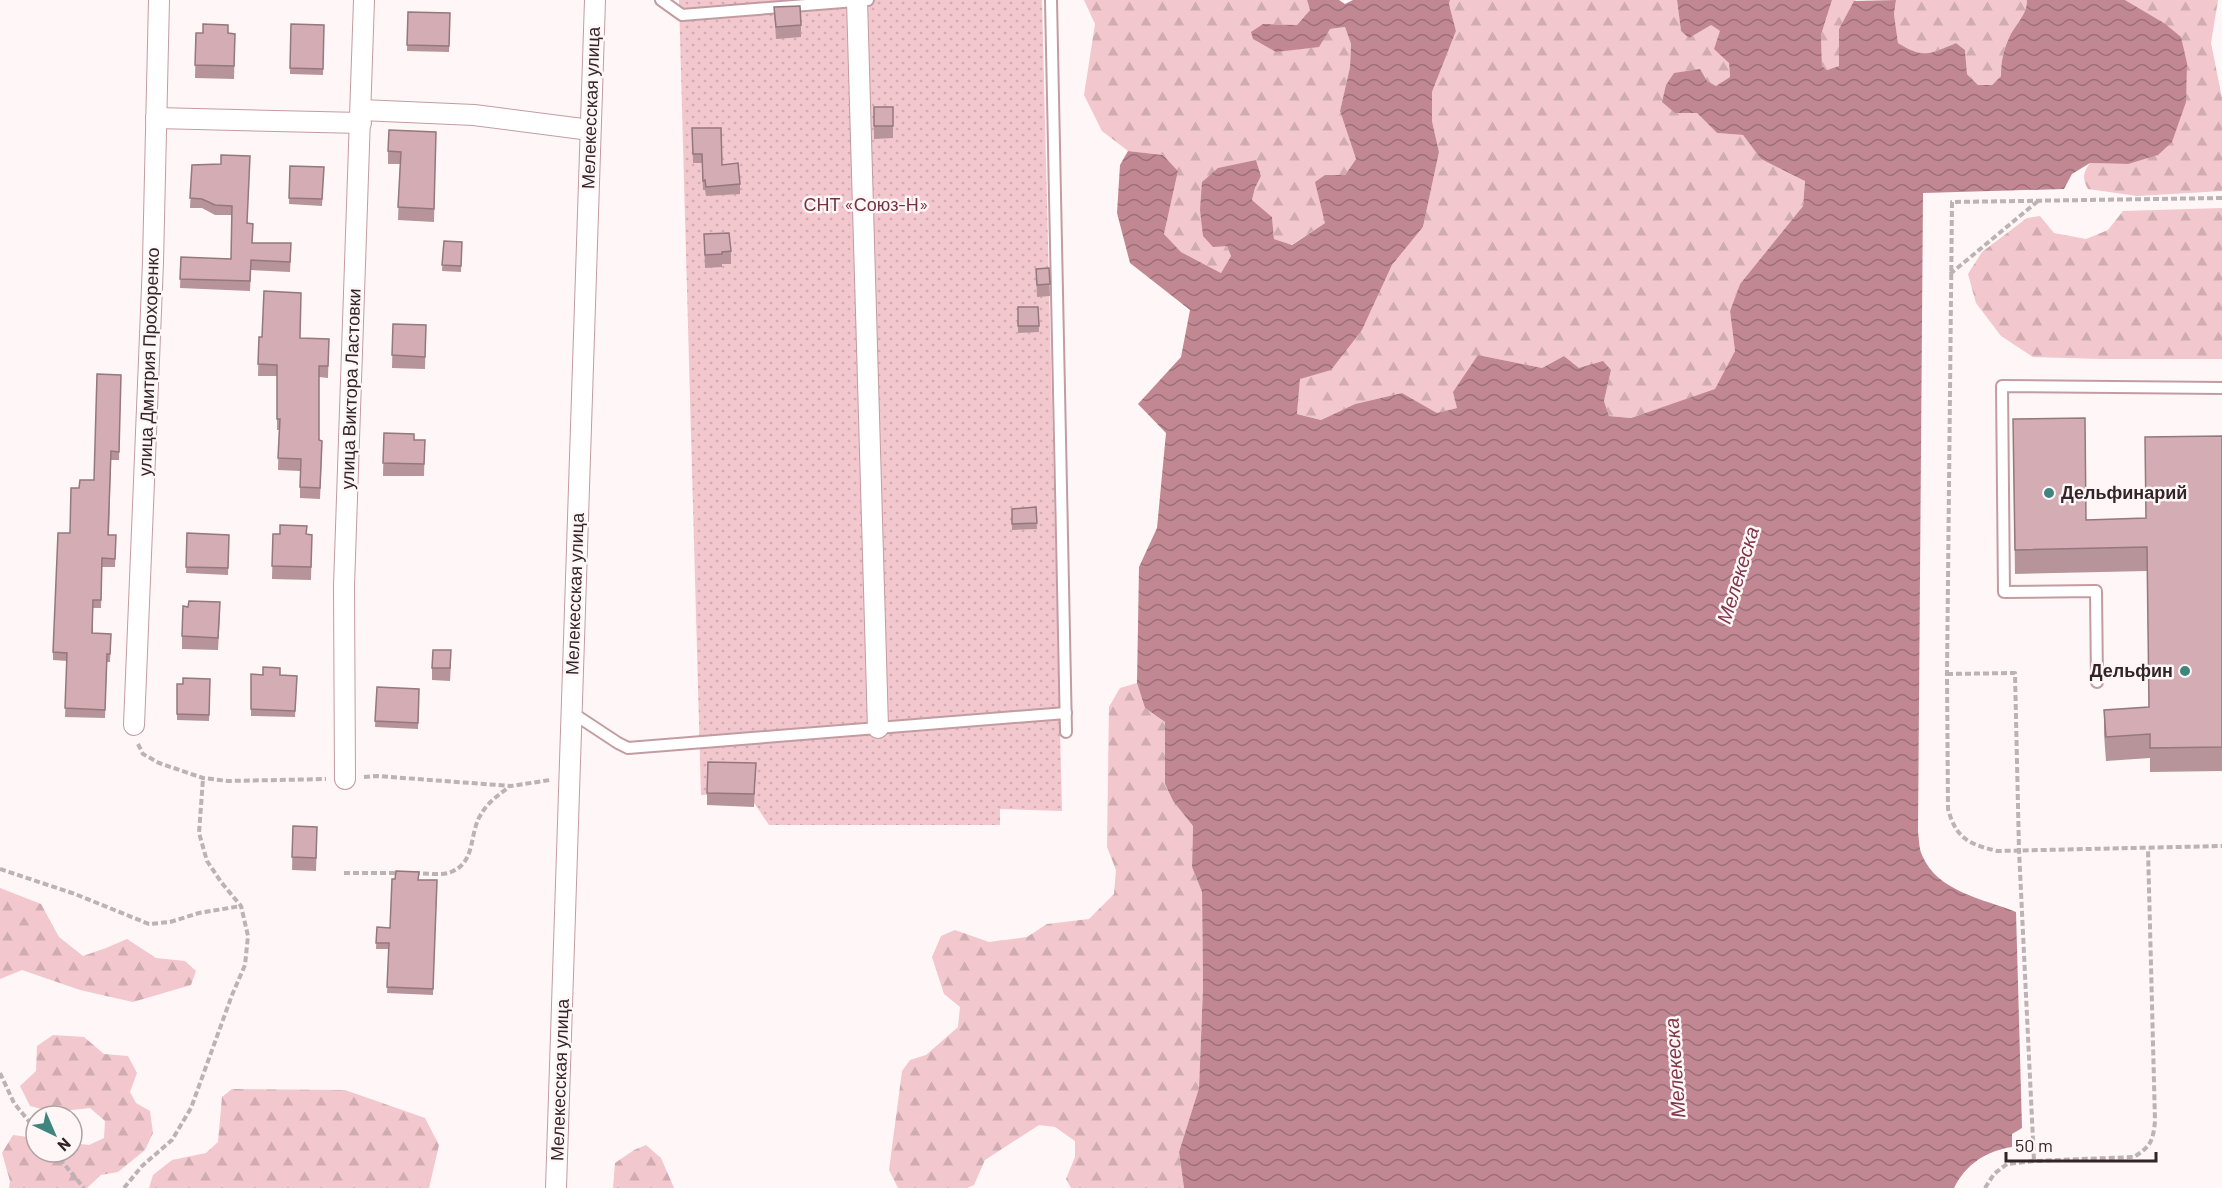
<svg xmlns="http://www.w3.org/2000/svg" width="2222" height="1188" font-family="Barlow,sans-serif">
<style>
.forest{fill:url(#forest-firs)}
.garden{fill:url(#garden-dots)}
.water{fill:url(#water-waves)}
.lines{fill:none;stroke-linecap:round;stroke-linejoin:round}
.service-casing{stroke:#c39ca2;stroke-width:14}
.minor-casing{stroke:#c39ca2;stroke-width:22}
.path{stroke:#bdb2b4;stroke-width:4;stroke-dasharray:6 3;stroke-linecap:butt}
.service{stroke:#fff;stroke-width:10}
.minor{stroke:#fff;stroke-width:20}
.wall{fill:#b6949a}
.building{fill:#d4acb3;stroke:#94787d;stroke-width:1.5}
.poi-dot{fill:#3e857e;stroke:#fef6f7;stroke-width:2}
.labels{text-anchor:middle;stroke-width:5;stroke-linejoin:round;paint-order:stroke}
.street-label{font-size:18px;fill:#332427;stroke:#fef6f7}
.park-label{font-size:18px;fill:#783143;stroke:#fef6f7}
.poi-label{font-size:18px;font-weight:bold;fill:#332427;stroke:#fef6f7;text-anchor:start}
.water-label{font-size:20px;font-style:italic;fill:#7f3749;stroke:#fef6f7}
</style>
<defs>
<pattern id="forest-firs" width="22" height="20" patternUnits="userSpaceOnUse" patternTransform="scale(1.5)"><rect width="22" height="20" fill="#f2c7ce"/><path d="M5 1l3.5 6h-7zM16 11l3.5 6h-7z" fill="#d0abb1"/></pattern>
<pattern id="garden-dots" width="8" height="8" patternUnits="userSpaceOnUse" patternTransform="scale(1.5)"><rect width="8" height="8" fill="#f2c7ce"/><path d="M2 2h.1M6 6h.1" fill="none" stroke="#d0abb1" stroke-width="1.8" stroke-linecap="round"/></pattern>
<pattern id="water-waves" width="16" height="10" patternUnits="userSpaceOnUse" patternTransform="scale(1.5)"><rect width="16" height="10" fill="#c18893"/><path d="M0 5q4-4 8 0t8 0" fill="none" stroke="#9d6f78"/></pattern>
</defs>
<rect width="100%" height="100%" fill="#fef6f7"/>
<!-- forest -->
<g class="forest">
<polygon points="1084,0 1307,0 1310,10 1297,25 1263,24 1330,29 1345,27 1351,44 1350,67 1340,111 1356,159 1345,175 1325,175 1325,223 1291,245 1274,239 1272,217 1252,200 1255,188 1261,176 1256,160 1227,246 1231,256 1221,273 1181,252 1164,234 1178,171 1163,155 1128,151 1102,131 1084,95 1095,24"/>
<polygon points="1450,0 1677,0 1681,31 1711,25 1720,31 1729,63 1730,78 1716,87 1707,81 1675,113 1697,113 1717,133 1743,135 1761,159 1805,180 1803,206 1740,284 1730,311 1735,351 1715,390 1631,418 1609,416 1604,401 1611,370 1579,368 1564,356 1542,368 1478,355 1458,408 1437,413 1402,393 1355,404 1321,420 1297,414 1300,379 1362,330 1392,265 1423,227 1439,152 1432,121 1432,92 1456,31 1449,4"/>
<polygon points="1832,0 1856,0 1839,29 1839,66 1827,70 1822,66 1821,35"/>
<path d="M1896,0h131c0,16 -12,24 -18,38 -6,13 -8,24 -8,38l-9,9h-14l-11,-11 -2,-24 -9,-7c-26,11 -32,16 -58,0l-4,-29z"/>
<path d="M2125,0h93l-7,43 11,55v93l-85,5 -49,-7c-6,-11 -5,-16 2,-26l38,1 36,-141z"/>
<polygon points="2222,208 2222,359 2100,359 2033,357 2001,336 1976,303 1968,274 1982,252 2027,218 2040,216 2054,233 2086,239 2108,230 2123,211"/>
<polygon points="1137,683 1145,708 1165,722 1165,784 1173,801 1193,826 1192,867 1202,892 1203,987 1199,1088 1179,1152 1184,1188 1071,1188 1066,1179 1075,1157 1075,1141 1055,1127 1039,1125 985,1160 974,1185 967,1188 898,1188 889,1170 902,1071 910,1060 926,1055 958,1027 960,1007 944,994 932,957 941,936 955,930 989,942 1027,937 1047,924 1089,919 1114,894 1116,870 1107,847 1109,707 1120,688"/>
<polygon points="0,888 41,904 59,937 83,956 106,948 127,939 156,958 185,961 196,971 191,985 133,1002 80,990 22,970 0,979"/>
<polygon points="53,1035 84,1037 104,1054 128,1056 137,1073 130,1092 136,1103 150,1111 153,1133 145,1150 118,1172 101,1175 87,1188 9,1188 10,1181 2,1153 13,1135 36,1138 36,1152 72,1152 72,1143 89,1145 104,1138 105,1121 90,1108 53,1112 30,1106 20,1086 36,1071 37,1046"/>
<polygon points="232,1089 345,1090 425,1118 439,1145 429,1188 149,1188 153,1175 172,1160 206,1153 218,1142 222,1097"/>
<polygon points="646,1145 661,1158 674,1188 613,1188 615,1163 634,1150"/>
</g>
<!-- garden -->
<polygon class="garden" points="679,0 1042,0 1062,811 1000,809 1000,825 769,825 748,794 701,795"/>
<!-- water -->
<path class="water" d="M1307,0h32l6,4 8,-4h97l-1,4 7,27 -24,61v29l7,31 -16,75 -31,38 -30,65 -31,40 -31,9 -3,35 24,6 34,-16 47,-11 35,20 20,-5 -4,-16 25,-37 64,13 22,-12 15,12 24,-7 8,9 -7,31 5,15 22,2 84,-29 20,-38 -5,-40 10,-27 63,-78 2,-25 -44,-22 -18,-24 -26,-2 -20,-20h-22l-13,-11 4,-17 8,-12 26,-4 7,12 9,5 14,-9 -1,-14 -15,-14 6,-18 -9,-6 -22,13 -8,-7 -4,-31h155l-11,35 1,31 5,4 12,-4v-37l15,-28 42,-1 -2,14 4,29c26,16 32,11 58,0l9,7 2,24 11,11h14l9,-9c0,-14 2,-25 8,-38 6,-14 18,-22 18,-38h98l39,23 17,14 6,26 -1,39 -14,40 -14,13 -30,9 -38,-1 -18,11 -8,15 -141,4 -5,639c1,7 1,17 4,23 15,37 62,44 94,57l6,216 -10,6v13c-26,4 -46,17 -58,41h-770l-5,-36 20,-64 4,-101 -1,-95 -10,-25 1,-41 -20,-25 -8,-17v-62l-20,-14 -8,-25 2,-116 18,-39 9,-95 -28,-29 43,-47 9,-47 -60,-47 -13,-50 3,-48 8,-14 35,4 15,16 -14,63 17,18 40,21 10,-17 -4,-10 -14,1 -10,-11 -3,-26 2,-28 16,-14 38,-8 5,16 -6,12 -3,12 20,17 2,22 18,6 33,-22 -10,-41 10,-7h20l11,-16 -16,-48 10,-44 1,-23 -6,-17 -15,2 -11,18 -43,5 -23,-13 -2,-7 12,-8 34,1 13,-15z"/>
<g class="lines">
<!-- service casing -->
<g class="service-casing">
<g id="service">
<polyline points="661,0 682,15 868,0"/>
<polyline points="1051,0 1066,732"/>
<polyline points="2097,682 2096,591 2004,592 2002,386 2222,388"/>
<polyline points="571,712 618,743 628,748 1066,713"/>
</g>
</g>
<!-- minor casing -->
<g class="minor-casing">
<g id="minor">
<polyline points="857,0 878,728"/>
<polyline points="361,110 474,115 590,130"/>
<polyline points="156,118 361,123"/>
<polyline points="134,725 153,262 159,0"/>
<polyline points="345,779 344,586 364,0"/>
<polyline points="556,1188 595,0"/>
</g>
</g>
<!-- path -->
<g class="path">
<path d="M2222,198l-270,4 -5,472 1,135c8,29 20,35 49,42l225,-5"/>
<polyline points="1950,274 2038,201"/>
<polyline points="1947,674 2015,673 2019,850 2034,1161"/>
<polyline points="138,744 143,754 159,763 203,778 228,781 326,779"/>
<polyline points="364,777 377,776 511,786 550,780"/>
<polyline points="0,869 75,894 149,924 170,922 199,913 241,906"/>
<polyline points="344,873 400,873"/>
<path d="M414,873c11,0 27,3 37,-1 25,-10 18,-37 29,-56 7,-13 17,-20 29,-29"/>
<polyline points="0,1073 14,1103 36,1130"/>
<polyline points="54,1152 84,1188"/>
<polyline points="124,1188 142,1166 172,1140 191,1108 232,995 245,965 248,936 241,906 221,882 207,861 199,833 203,779"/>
<path d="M1985,1188l9,-14 13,-10 27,-3 100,-4c17,-11 19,-16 21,-36l-7,-272"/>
</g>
<!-- service -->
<use href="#service" class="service"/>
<!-- minor -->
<use href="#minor" class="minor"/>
</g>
<!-- wall -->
<g class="wall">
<polygon points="774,7 801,25 801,37 776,39"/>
<polygon points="408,12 450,13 449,52 407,51"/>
<polygon points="291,24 324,25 323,75 290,74"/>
<polygon points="196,33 235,34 234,79 195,78"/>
<polygon points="874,107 893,107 893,138 874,139"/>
<polygon points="692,128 722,165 740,184 740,194 706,196 705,190 703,190 702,163 693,163"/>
<polygon points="436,132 434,222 398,220 400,164 388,164 388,151"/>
<polygon points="221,164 248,223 252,243 291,253 290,272 251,270 250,291 180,288 181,257 231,259 232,215 215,215 202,208 190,208 192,165"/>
<polygon points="290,166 324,167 322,206 289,204"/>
<polygon points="704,234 731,251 731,264 722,264 722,267 705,268"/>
<polygon points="444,241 462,242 461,272 442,271"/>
<polygon points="1049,268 1050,296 1037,297 1036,269"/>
<polygon points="1018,307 1038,307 1039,332 1018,333"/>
<polygon points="393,324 426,325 425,369 392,368"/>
<polygon points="259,337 329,339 328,378 319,377 319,440 322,452 320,499 300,498 300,471 278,470 279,430 277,430 277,376 258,376"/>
<polygon points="121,375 119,460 111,460 109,535 116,535 115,567 102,567 101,608 93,608 93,633 111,634 110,662 107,662 105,718 65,717 67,661 53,660 53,652 70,533 79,488 94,480"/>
<polygon points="2013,419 2086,520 2146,518 2222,436 2222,771 2150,772 2150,758 2106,761 2104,734 2104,710 2149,707 2147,571 2015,574"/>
<polygon points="384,433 414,440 425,440 424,476 383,476"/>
<polygon points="1036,507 1037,529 1012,530 1012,509"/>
<polygon points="187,533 229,535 228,575 186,573"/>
<polygon points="273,534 312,535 311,580 272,579"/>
<polygon points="220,614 218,650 182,649 182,636"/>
<polygon points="451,663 450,681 432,680 432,668"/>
<polygon points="251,674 297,676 295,717 251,716"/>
<polygon points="210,679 209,721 177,720 177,684 183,684"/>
<polygon points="377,687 419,689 418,729 375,727"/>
<polygon points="756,763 754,807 707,805 707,793"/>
<polygon points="293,826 317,840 316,871 292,870"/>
<polygon points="437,880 433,995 387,993 389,949 376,949 377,927 390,928"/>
</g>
<!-- building -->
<g class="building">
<polygon points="800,6 801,25 776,27 774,7"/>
<polygon points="408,12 450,13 449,46 407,45"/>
<polygon points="203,24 228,25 228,33 235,34 234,66 195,65 196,33 203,33"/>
<polygon points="291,24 324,25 323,69 290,68"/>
<rect x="874" y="107" width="19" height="19"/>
<polygon points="692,128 721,128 722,165 738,163 740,184 706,187 705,180 703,181 702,154 693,154"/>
<polygon points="389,130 436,132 434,209 398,207 401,152 388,151"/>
<polygon points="221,155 250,156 247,223 253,224 252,243 291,243 290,262 251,260 250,281 180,279 181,257 231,259 232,206 215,205 202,199 190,198 192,165 221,164"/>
<polygon points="290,166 324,167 322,199 289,198"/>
<polygon points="729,233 731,251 722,252 722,254 705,255 704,234"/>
<polygon points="444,241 462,242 461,266 442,265"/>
<polygon points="1049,268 1050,284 1037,285 1036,269"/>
<polygon points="264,291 301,293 300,338 329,339 328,366 319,366 319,440 322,441 320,488 300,487 301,459 278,458 280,419 277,419 277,365 258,364 259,337 262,337"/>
<polygon points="1018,307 1038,307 1039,326 1018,326"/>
<polygon points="393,324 426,325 425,357 392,355"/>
<polygon points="97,374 121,375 119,452 111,451 108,535 116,535 115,559 102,558 101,600 93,600 92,633 111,634 110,654 107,654 105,710 65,708 67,653 53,652 58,533 70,533 71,488 79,488 80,480 94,480"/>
<polygon points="2085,418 2086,520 2146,518 2145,437 2222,436 2222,747 2150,748 2150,734 2106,737 2104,710 2149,707 2147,547 2015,550 2013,419"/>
<polygon points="384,433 414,434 414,440 425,440 424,464 383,463"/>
<polygon points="1036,507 1037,523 1012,524 1012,509"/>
<polygon points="280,525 307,526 306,534 312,535 311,567 272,566 273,534 280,534"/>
<polygon points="187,533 229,535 228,568 186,567"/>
<polygon points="189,601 220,602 218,638 182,636 183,606 188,607"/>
<polygon points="433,650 451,650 450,668 432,668"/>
<polygon points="263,667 280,668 280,675 297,676 295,711 251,709 251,674 263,675"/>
<polygon points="183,678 210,679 209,715 177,714 177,684 183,684"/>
<polygon points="377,687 419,689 418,723 375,721"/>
<polygon points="708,762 756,763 754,794 707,793"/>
<polygon points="293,826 317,827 316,858 292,857"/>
<polygon points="396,871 419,872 418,880 437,880 433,989 387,987 389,943 376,943 377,927 390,928 392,879 395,879"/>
</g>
<!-- markers -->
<g class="poi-dot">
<circle cx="2049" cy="493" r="6"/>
<circle cx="2185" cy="671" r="6"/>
</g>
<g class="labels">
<!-- street labels -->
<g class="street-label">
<text transform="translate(591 108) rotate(-88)" y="6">Мелекесская улица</text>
<text transform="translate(149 362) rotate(-88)" y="6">улица Дмитрия Прохоренко</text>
<text transform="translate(351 389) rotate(-88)" y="6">улица Виктора Ластовки</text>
<text transform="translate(575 594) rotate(-88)" y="6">Мелекесская улица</text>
<text transform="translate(560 1080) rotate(-88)" y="6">Мелекесская улица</text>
</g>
<!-- park labels -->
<g class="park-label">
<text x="866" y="211">СНТ «Союз-Н»</text>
</g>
<!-- poi labels -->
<g class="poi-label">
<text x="2061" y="499">Дельфинарий</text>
<text x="2173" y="677" text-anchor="end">Дельфин</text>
</g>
<!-- water labels -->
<g class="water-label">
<text transform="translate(1738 575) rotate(-73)" y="7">Мелекеска</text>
<text transform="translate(1675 1068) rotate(-94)" y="7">Мелекеска</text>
</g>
</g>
<!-- north arrow -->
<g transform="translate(54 1134) rotate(136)"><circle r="28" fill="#fef6f7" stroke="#ada2a4" stroke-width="1.5"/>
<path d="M0-4.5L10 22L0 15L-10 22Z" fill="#3e857e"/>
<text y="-9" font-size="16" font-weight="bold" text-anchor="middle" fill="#332427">N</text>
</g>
<!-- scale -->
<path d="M2006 1152v9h150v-9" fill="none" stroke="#332427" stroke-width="3"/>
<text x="2015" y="1152" font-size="18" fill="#332427" stroke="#fef6f7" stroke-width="4.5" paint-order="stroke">50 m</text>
</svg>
